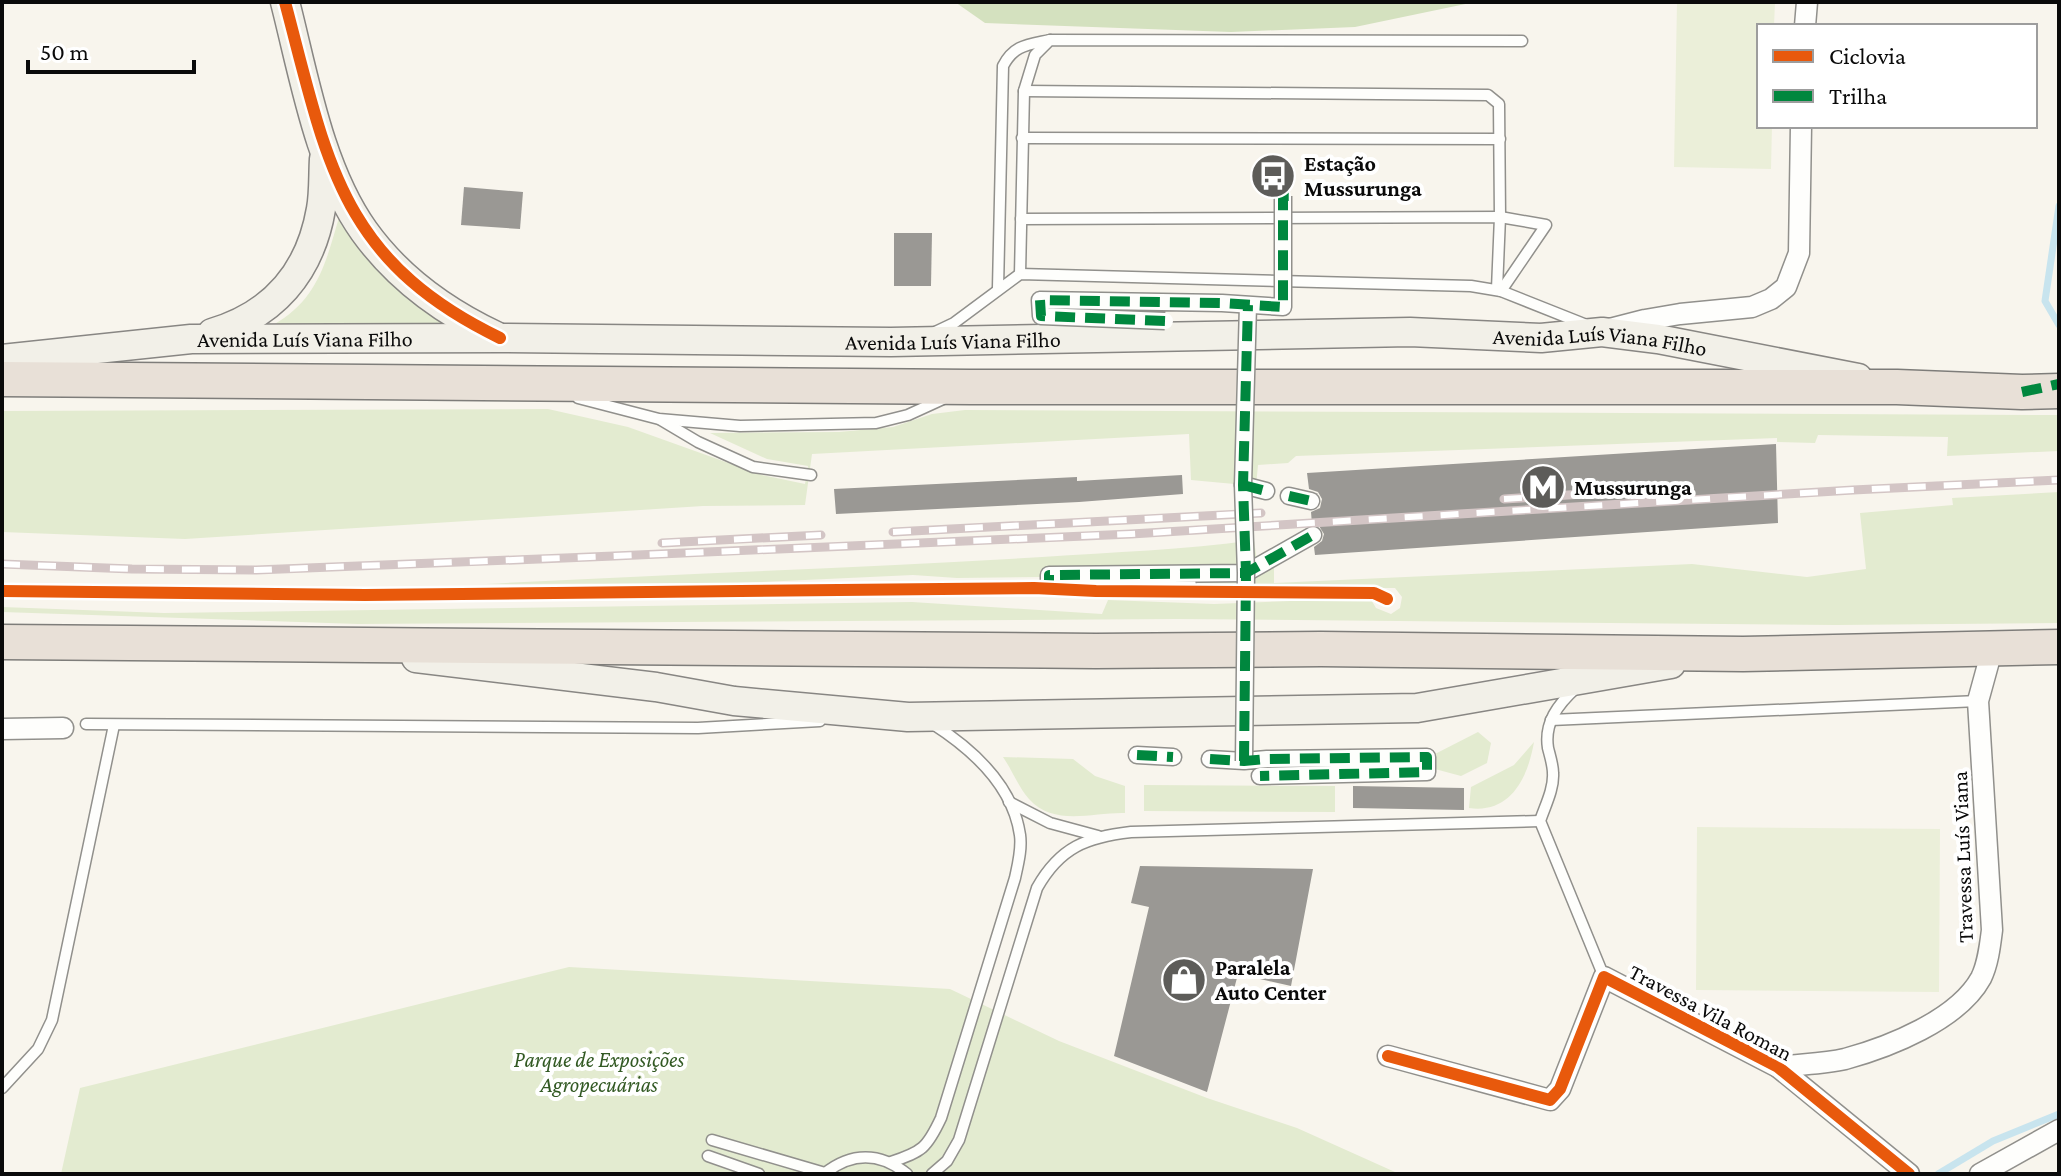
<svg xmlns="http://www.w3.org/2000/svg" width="2061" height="1176" font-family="'Crimson Pro',serif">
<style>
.green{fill:#e3ebd0}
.forest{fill:#d4e1bf}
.pitch{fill:#ebefd9}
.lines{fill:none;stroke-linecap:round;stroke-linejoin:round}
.stream{stroke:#c8e4ee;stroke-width:7}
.building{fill:#9a9894}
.service-casing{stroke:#91908c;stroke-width:13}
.pedestrian-casing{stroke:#91908c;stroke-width:19}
.minor-casing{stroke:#91908c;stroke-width:23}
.secondary-casing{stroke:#888683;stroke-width:31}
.trunk-casing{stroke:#7e7d7a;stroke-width:37}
.service{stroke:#fefefc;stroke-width:10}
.pedestrian{stroke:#fefefc;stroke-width:16}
.minor{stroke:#fefefc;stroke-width:20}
.secondary{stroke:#f2f0e8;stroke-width:28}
.trunk{stroke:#e8e0d7;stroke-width:34}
.rail-casing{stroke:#d3c5c5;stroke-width:9}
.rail{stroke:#fff;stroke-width:6;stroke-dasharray:18;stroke-linecap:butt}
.pedestrian-bridge-casing{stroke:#91908c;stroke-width:19;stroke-linecap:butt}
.pedestrian-bridge{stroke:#fefefc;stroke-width:16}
.quiet{stroke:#00873e;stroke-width:10;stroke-dasharray:20 10;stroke-linecap:butt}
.cycleway-casing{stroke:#fff;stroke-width:17}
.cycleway{stroke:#e8590c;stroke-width:12}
.labels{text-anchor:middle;stroke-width:8;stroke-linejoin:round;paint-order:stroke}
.poi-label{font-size:22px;font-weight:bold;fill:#0a0a0a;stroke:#fff;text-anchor:start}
.street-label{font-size:22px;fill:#0a0a0a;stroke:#fff}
.park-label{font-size:22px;font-style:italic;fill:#325923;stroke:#fff}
</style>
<rect width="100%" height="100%" fill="#f8f5ed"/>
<!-- green -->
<g class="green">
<path d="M340,214l111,114 -178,-3c46,-26 53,-64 67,-111z"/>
<polygon points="548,409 628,427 762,475 805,484 808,466 767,459 710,433 839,432 893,427 932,414 965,410 2059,415 2059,451 1947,456 1948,437 1818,435 1815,443 1777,442 1777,438 1296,456 1288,463 1258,465 1256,486 1191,480 1189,434 812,454 805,505 703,506 185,539 2,532 2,411"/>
<path d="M2059,492v131l-223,2 -660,-6 -818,5 -356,-12v-5l162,6 748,-11 190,12 6,-14 106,4 156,-6 6,10 15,6 9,-6 2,-11 -7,-9h-148l-207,-11 -83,1 -44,-3 -172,8 -255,1c185,-10 371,-16 556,-27 71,-5 142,-7 212,-17l4,28 16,-1v16l418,-19 115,13 59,-8 -6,-56 93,-8 -1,-7z"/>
<polygon points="1478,732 1491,743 1487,763 1461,776 1435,769 1433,755"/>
<path d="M1534,742c-6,35 -23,72 -65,66l2,-21 43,-22z"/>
<path d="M1003,757l70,2 22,17 30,10v27c-32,-1 -71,14 -96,-14 -10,-11 -17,-29 -26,-42z"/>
<polygon points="1144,785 1335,786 1335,812 1144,811"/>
<polygon points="569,967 950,989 1059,1041 1207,1098 1297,1128 1395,1172 1395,1174 61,1174 80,1088"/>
</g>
<!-- forest -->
<polygon class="forest" points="955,2 1475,2 1355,27 1231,32 985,23"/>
<!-- pitch -->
<g class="pitch">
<polygon points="1677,2 1775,2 1774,26 1759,26 1759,126 1772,126 1771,169 1674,167"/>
<polygon points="1697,827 1940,829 1939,992 1696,990"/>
</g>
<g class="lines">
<!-- stream -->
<g class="stream">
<polyline points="2059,206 2045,301 2059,325"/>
<polyline points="1938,1174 1993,1141 2059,1114"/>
</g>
</g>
<!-- building -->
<g class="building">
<polygon points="464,187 523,192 520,229 461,225"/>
<polygon points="894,233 932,233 931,286 894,286"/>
<polygon points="1776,444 1778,523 1315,555 1314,547 1322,541 1324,534 1319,526 1312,524 1311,512 1320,508 1322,499 1318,492 1309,489 1307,473"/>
<polygon points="1182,475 1183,494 1079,502 836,514 834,489 1077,477 1077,481"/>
<polygon points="1353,786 1464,788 1464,810 1353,808"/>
<polygon points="1140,866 1313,869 1291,986 1238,974 1207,1092 1114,1056 1149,907 1131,903"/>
</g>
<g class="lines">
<!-- service casing -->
<g class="service-casing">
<g id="service">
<polyline points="1024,91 1488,95 1499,104 1500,217 1497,289"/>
<polyline points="1022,138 1500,139"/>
<polyline points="1021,219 1500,217 1546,225 1501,291"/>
<polyline points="1020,274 1024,91 1035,55 1050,40 1522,41"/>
<path d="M998,288l5,-222c11,-21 24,-21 47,-26"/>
<polyline points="935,332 954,323 1020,274 1471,286 1501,291 1589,326"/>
<polyline points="578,398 659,419 740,426 876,423 908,415 943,399"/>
<polyline points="661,420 698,442 753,467 811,475"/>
<path d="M1576,688c-18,16 -32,35 -28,60 2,8 5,17 5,25 1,16 -8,33 -13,48l64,156"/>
<polyline points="1551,720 1978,701"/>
<polyline points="86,724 698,728 820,721"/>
<polyline points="1009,802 1050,823 1098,836"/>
<polyline points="2,1088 38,1049 52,1020 114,725"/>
<polyline points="712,1140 825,1173"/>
<polyline points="708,1156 759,1174"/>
<path d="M891,1162c31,-10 36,-14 50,-44l74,-240c3,-14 7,-29 5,-43 -7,-49 -48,-86 -87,-111"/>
<path d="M824,1174c27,-22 56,-22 83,0"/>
<path d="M932,1174l15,-13 12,-21 78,-252c23,-41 50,-51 94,-56l409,-11"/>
</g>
</g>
<!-- pedestrian casing -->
<g class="pedestrian-casing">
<g id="pedestrian">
<polyline points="1243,485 1266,491"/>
<polyline points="1289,496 1311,501"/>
<polyline points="1097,580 1187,580 1188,587 1049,586 1049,575 1246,573 1313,535"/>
<polyline points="1137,755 1173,757"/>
<polyline points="1210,759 1244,761 1267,759 1427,757 1427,772 1260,776"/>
</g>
</g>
<!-- minor casing -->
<g class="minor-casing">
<g id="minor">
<polyline points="1805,26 1807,2"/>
<polyline points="1610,329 1645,320 1680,314 1752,307 1771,299 1786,287 1799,253 1801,126"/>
<polyline points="2,729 63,728"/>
<polyline points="1388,1056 1550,1100 1560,1089 1604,977 1778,1067 1909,1174"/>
<path d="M1778,1067c22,-3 46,-3 67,-8 44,-12 113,-39 136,-81 7,-14 9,-32 11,-48l-14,-229 14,-51"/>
<polyline points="1980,1174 2059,1130"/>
</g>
</g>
<!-- secondary casing -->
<g class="secondary-casing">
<g id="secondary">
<path d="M285,2c19,74 34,166 79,229 33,46 81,81 132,105"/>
<path d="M212,333c61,-18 98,-60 109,-124 3,-16 2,-34 3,-50"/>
<path id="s1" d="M2,359l189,-20 309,-1 391,4 519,-10 131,6 61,-6 56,7 200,39"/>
<polyline points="416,658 656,687 734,701 908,717 1417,708 1671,664"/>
</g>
</g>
<!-- trunk casing -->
<g class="trunk-casing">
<g id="trunk">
<polyline points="2,379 970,387 1897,387 2022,392 2059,391"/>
<polyline points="2,642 1096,651 1321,649 1743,654 2059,647"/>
</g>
</g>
<!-- service -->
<use href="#service" class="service"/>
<!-- pedestrian -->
<use href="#pedestrian" class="pedestrian"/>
<!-- minor -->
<use href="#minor" class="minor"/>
<!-- secondary -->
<use href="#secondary" class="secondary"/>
<!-- trunk -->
<use href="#trunk" class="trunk"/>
<!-- rail casing -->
<g class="rail-casing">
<g id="rail">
<polyline points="1504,499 1648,490"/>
<polyline points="893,532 1261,513"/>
<polyline points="662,543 821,535"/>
<polyline points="2,564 132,569 256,570 614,556 1131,534 1853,490 2059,480"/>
</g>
</g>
<!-- rail -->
<use href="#rail" class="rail"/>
<!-- pedestrian-bridge casing -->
<g class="pedestrian-bridge-casing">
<g id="pedestrian-bridge">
<polyline points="1165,321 1041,316 1040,300 1222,303 1283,307 1283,196"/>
<polyline points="1244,761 1246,573 1243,485 1248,305"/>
</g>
</g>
<!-- pedestrian-bridge -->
<use href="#pedestrian-bridge" class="pedestrian-bridge"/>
<!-- quiet -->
<g class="quiet">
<polyline points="1165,321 1041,316 1040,300 1222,303 1283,307 1283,196 1291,196"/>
<polyline points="2022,392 2059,384"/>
<polyline points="1243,485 1266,491"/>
<polyline points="1289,496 1311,501"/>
<polyline points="1057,586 1049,586 1049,575 1246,573 1313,535"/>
<polyline points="1137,755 1173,757"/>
<polyline points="1210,759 1244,761 1267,759 1427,757 1427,772 1260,776"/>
<polyline points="1244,761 1246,573 1243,485 1248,305"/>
</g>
<!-- cycleway casing -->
<g class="cycleway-casing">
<g id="cycleway">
<path d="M285,2c42,158 54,258 215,336"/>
<polyline points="2,591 365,595 1034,588 1096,591 1374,593 1387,599"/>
<polyline points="1388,1056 1550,1100 1560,1089 1604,977 1778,1067 1909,1174"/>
</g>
</g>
<!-- cycleway -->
<use href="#cycleway" class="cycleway"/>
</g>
<!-- icons -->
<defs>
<g id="bus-disc" transform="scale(2.3)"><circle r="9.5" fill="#5d5c59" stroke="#fff"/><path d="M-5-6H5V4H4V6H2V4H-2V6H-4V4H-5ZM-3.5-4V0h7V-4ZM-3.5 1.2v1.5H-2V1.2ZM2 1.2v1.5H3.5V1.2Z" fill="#fff"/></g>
<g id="metro-disc" transform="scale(2.3)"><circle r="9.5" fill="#5d5c59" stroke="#fff"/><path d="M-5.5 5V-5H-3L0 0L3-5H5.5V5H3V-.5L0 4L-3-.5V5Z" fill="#fff"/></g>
<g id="shop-disc" transform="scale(2.3)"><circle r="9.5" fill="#5d5c59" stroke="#fff"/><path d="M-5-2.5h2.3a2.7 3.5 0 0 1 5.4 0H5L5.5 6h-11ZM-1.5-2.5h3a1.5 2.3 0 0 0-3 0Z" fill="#fff"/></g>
</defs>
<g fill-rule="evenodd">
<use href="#bus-disc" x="1273" y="176"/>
<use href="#metro-disc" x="1543" y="487"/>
<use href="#shop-disc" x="1184" y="980"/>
</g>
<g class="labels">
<!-- poi labels -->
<g class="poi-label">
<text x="1304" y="171">Estação<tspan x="1304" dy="25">Mussurunga</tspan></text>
<text x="1574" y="495">Mussurunga</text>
<text x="1215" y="975">Paralela<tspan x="1215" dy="25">Auto Center</tspan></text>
</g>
<!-- street labels -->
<g class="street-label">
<text dy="8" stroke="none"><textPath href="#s1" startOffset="304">Avenida Luís Viana Filho</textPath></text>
<text dy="8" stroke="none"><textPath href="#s1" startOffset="952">Avenida Luís Viana Filho</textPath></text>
<text dy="8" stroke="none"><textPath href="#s1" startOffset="1600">Avenida Luís Viana Filho</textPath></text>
<text transform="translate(1962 857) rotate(-92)" y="8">Travessa Luís Viana</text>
<text transform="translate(1711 1012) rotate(28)" y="8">Travessa Vila Roman</text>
</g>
<!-- park labels -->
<g class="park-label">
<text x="599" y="1067">Parque de Exposições<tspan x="599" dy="25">Agropecuárias</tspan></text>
</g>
</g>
<!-- border -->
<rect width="2061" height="1176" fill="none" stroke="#0a0a0a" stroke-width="8"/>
<!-- legend -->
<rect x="1757" y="24" width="280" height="104" fill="#ffffff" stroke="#9d9d9d" stroke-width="2"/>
<rect x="1773" y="50" width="40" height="12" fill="#e8590c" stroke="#9d9d9d" stroke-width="2"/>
<text x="1829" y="64" font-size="24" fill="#0a0a0a">Ciclovia</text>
<rect x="1773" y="90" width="40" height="12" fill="#00873e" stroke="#9d9d9d" stroke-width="2"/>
<text x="1829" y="104" font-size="24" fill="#0a0a0a">Trilha</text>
<!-- scale -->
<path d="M28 60v12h166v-12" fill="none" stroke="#0a0a0a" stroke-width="4"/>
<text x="40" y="60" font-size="24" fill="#0a0a0a" stroke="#ffffff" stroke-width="6" paint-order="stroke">50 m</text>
</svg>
